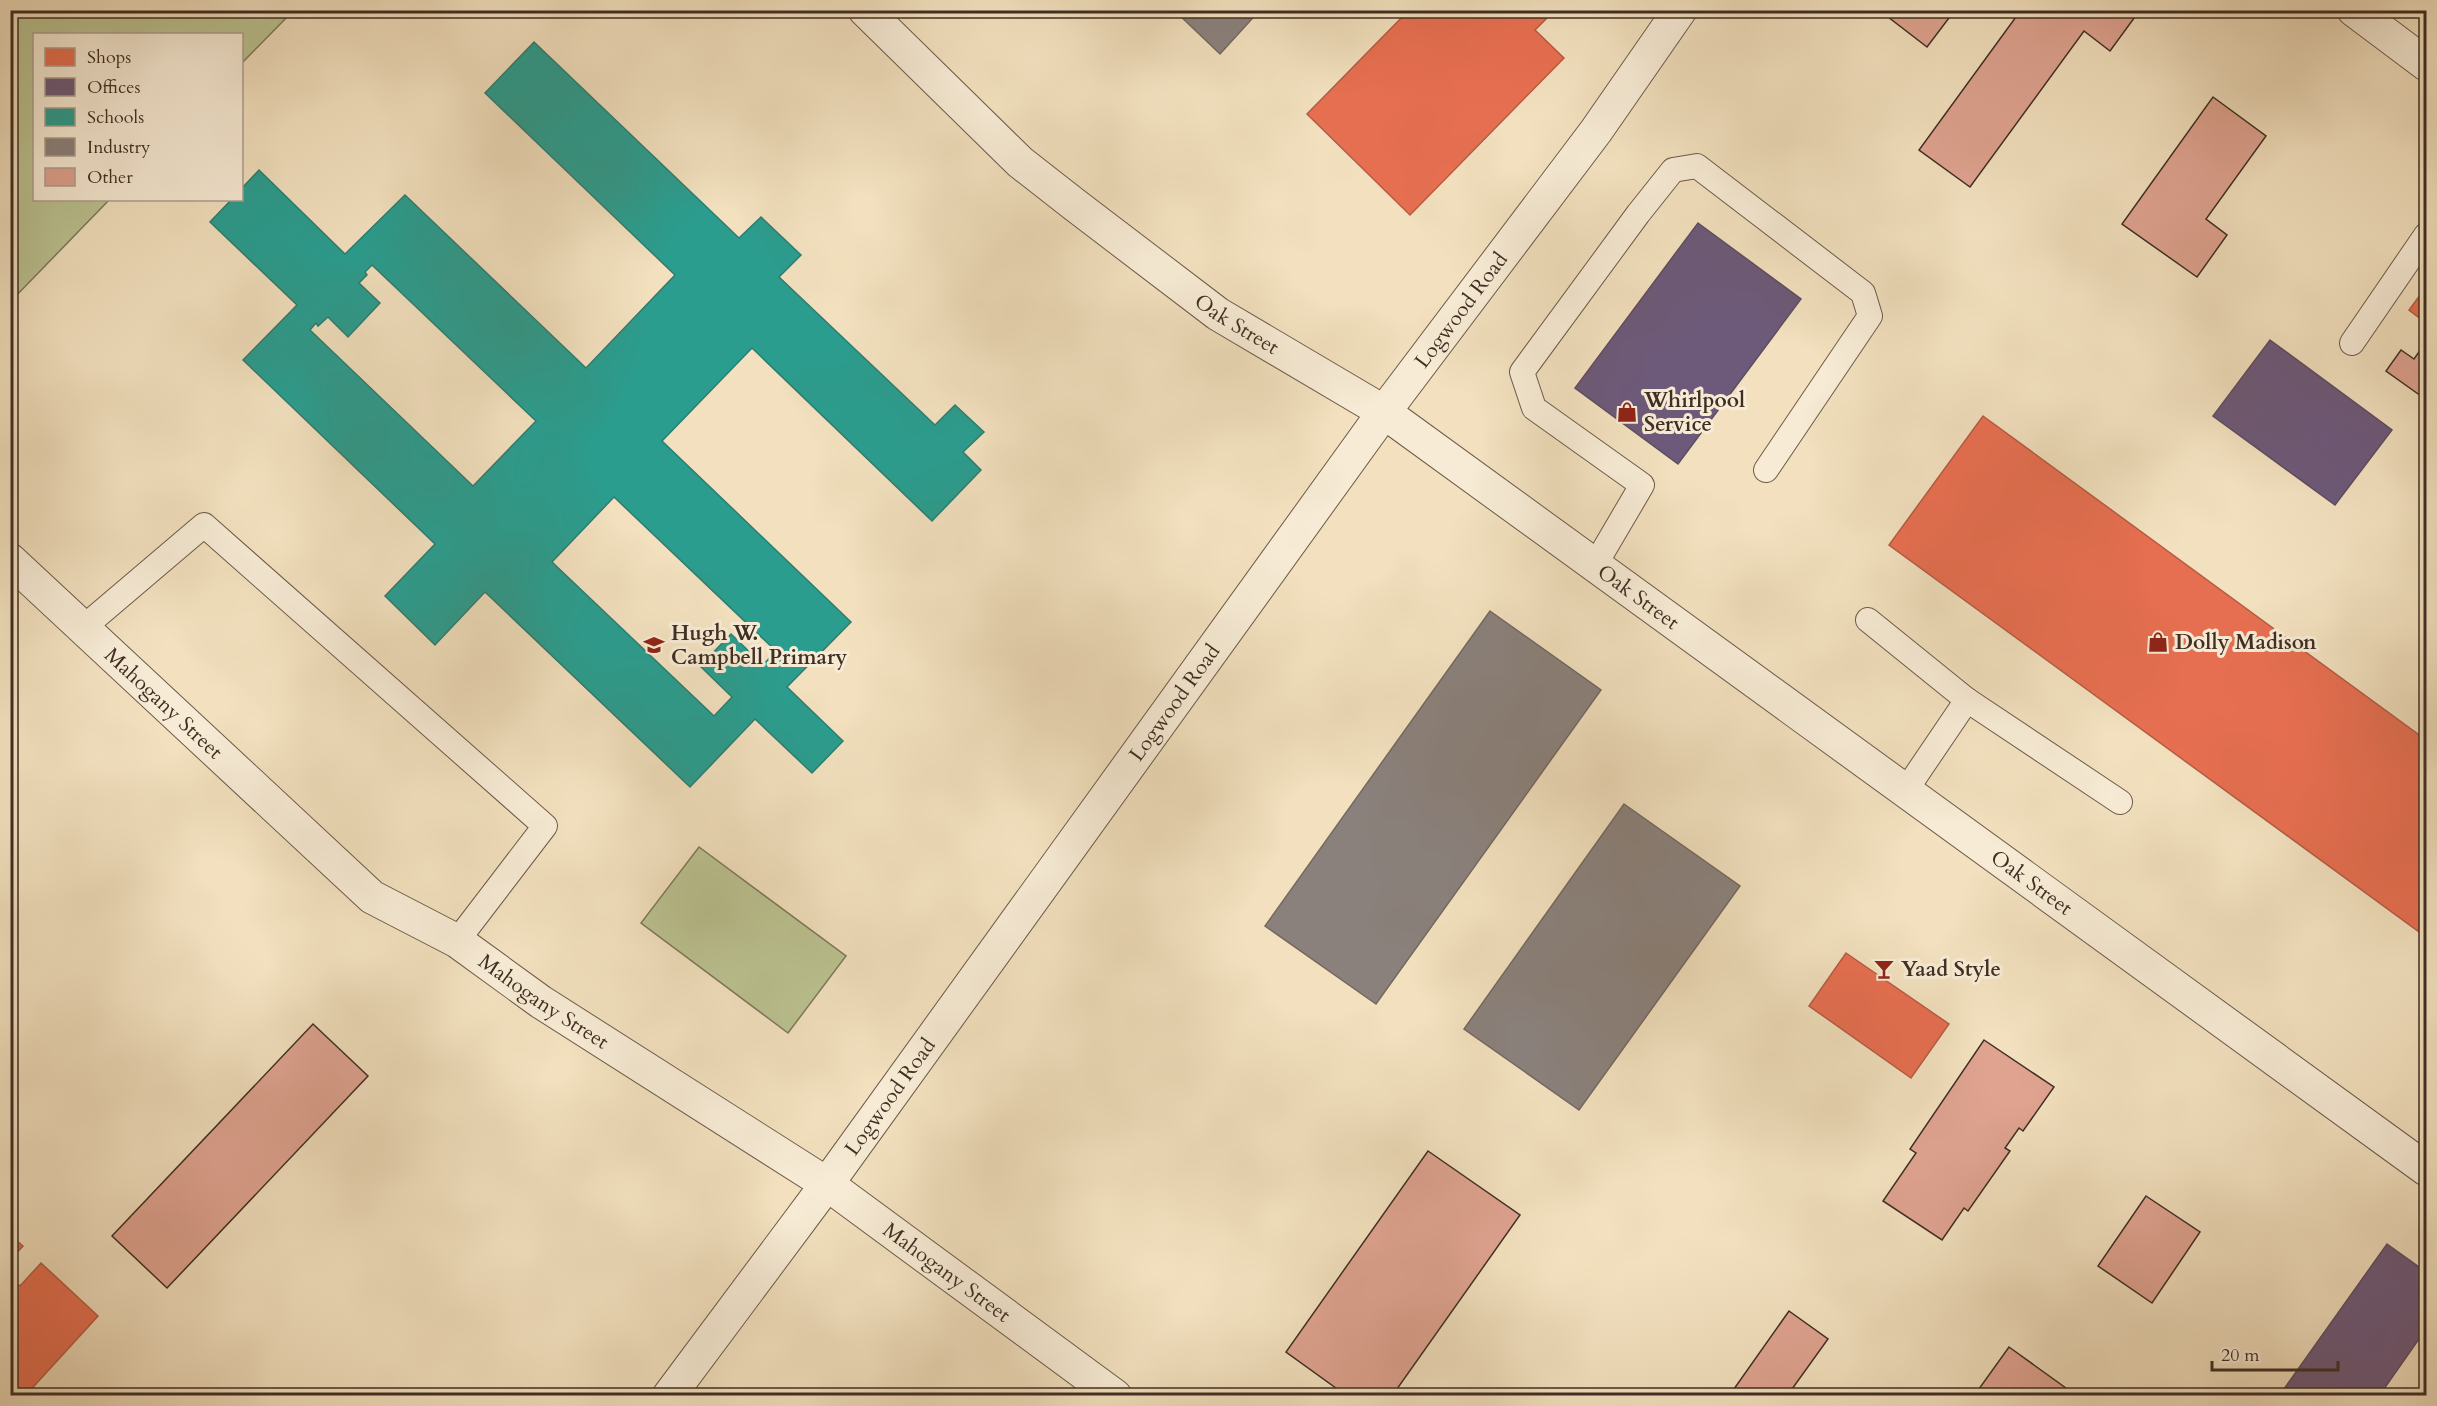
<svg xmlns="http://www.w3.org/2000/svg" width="2437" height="1406" font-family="Cardo,serif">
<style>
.green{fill:#bbc291;stroke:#7d785a;stroke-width:1.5}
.shops{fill:#e76f51;stroke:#b55c43;stroke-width:1.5}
.offices{fill:#6d597a;stroke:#5f4c60;stroke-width:1.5}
.schools{fill:#2a9d8f;stroke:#307c6f;stroke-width:1.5;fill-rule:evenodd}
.industry{fill:#8a817c;stroke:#746861;stroke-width:1.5}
.building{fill:#dfa390;stroke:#3f2e23;stroke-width:1.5}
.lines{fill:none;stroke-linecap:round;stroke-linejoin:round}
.service-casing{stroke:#6c5a4a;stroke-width:26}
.minor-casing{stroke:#6c5a4a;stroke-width:35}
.service{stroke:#f7ebd5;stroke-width:24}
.minor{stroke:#f7ebd5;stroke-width:33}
.labels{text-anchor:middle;stroke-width:6;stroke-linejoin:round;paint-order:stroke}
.street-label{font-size:21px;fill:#3f2e23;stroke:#f7ebd5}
.poi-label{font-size:21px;font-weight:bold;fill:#3f2e23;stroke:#f7ebd5;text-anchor:start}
</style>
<rect width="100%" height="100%" fill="#f2e0be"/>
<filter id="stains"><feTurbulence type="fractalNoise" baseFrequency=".00333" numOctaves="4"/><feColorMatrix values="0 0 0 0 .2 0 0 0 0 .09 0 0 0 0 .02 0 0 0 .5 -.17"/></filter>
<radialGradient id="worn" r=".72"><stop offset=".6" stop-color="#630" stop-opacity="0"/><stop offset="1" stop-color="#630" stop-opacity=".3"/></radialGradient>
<!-- green -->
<g class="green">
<polygon points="11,10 293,11 242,63 242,34 34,34 34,200 109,200 11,301"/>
<polygon points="699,847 846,956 788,1033 641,923"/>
</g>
<!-- shops -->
<g class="shops">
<polygon points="1409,10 1551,10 1553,12 1535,30 1564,58 1410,215 1307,114"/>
<polygon points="2426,287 2426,323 2409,310"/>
<polygon points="1983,416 2426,740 2426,937 1889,545"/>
<polygon points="1846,953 1949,1024 1911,1078 1809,1006"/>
<polygon points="10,1235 23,1246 10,1260"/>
<polygon points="41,1263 98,1316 25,1396 10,1396 10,1277 20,1286"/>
</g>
<!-- offices -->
<g class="offices">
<polygon points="1698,223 1801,299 1678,464 1575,388"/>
<polygon points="2270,340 2392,430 2335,505 2213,416"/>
<polygon points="2387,1244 2426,1272 2426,1329 2379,1396 2279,1396"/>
</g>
<!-- schools -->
<path class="schools" d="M534,42l205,196 22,-21 40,38 -22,22 156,148 20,-20 29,27 -21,20 18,18 -49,51 -180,-173 -90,93 189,181 -64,65 56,54 -31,32 -57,-54 -65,68 -205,-195 -50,53 -50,-49 50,-52 -192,-184 54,-55 -87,-83 21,-22h11v-12l17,-18 86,84 60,-59 181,173 89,-93 -190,-182zM372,265l164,156 -63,65 -163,-156 6,-7 2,3 10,-9 20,20 32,-34 -21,-20 8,-8 -2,-3zM614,497l162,154 -13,14 -32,-31 -31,32 32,31 -18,19 -162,-154z"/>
<!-- industry -->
<g class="industry">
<polygon points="1174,10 1260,10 1220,54"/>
<polygon points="1490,611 1601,690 1376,1004 1265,926"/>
<polygon points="1624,804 1740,886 1579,1110 1464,1029"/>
</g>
<!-- building -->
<g class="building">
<polygon points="1879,10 1955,10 1927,47"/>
<polygon points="2021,10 2140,10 2110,51 2084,31 1970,187 1919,150"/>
<polygon points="2213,97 2266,136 2206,219 2227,235 2197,277 2122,224"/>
<polygon points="2426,342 2426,388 2421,396 2386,371 2401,350 2414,359"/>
<polygon points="313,1024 368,1076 167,1288 112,1236"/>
<polygon points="1984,1040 2054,1087 2023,1131 2019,1128 2005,1148 2010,1151 1968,1211 1964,1208 1942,1240 1883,1201 1916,1153 1910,1149"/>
<polygon points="1428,1151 1520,1215 1392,1396 1347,1396 1286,1352"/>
<polygon points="2146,1196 2200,1232 2152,1303 2098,1266"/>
<polygon points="1789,1311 1828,1339 1787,1396 1729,1396"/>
<polygon points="2009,1347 2077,1396 1980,1396 1976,1393"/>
</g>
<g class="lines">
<!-- service casing -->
<g class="service-casing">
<g id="service">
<polyline points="2352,343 2426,235"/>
<polyline points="1595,565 1642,485 1534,408 1522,372 1638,214 1673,170 1697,166 1863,293 1870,316 1766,470"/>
<polyline points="1868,620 1967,700 2120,802"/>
<polyline points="84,627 204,525 545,826 457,941"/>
<polyline points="1906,790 1967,700"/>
</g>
</g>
<!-- minor casing -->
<g class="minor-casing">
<g id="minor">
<path id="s1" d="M865,10l155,152 55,43 143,109 166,98 1042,757"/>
<polyline points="2354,10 2426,64"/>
<path id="s2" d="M10,560l362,337 85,44 84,61 286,182 288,212"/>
<path id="s3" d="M669,1396l158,-212 557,-772 212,-281 84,-121"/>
</g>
</g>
<!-- service -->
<use href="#service" class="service"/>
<!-- minor -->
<use href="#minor" class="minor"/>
</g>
<!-- icons -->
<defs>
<g id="shop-bare" transform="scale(1.62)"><path d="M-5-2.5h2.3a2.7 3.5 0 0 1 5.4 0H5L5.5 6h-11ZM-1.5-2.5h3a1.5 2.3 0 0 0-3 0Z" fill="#8f2418" stroke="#f7ebd5" stroke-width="2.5" paint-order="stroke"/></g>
<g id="school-bare" transform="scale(1.62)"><path d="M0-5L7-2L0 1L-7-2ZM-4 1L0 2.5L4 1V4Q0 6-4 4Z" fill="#8f2418" stroke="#f7ebd5" stroke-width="2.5" paint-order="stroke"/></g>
<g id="bar-bare" transform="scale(1.62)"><path d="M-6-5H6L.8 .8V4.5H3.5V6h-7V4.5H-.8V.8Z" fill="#8f2418" stroke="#f7ebd5" stroke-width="2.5" paint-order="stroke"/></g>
</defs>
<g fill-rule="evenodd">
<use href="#shop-bare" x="1627" y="412"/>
<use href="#shop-bare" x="2158" y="642"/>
<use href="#school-bare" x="654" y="645"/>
<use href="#bar-bare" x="1884" y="969"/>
</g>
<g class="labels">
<!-- street labels -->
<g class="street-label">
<text dy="7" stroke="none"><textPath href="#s3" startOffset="1344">Logwood Road</textPath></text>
<text dy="7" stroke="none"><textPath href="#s1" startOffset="488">Oak Street</textPath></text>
<text dy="7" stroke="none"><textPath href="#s1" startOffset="974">Oak Street</textPath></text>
<text dy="7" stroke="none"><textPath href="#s2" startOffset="210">Mahogany Street</textPath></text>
<text dy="7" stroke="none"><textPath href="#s3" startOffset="858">Logwood Road</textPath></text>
<text dy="7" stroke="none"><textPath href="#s1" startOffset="1460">Oak Street</textPath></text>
<text dy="7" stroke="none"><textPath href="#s2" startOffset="696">Mahogany Street</textPath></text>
<text dy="7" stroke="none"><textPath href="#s3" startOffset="372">Logwood Road</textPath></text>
<text dy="7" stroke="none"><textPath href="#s2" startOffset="1182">Mahogany Street</textPath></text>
</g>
<!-- poi labels -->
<g class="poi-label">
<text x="1644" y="407">Whirlpool<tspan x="1644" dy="24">Service</tspan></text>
<text x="671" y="640">Hugh W.<tspan x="671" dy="24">Campbell Primary</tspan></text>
<text x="2175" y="649">Dolly Madison</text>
<text x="1901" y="976">Yaad Style</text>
</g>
</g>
<!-- margin -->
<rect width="2437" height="1406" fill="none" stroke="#f2e0be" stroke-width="36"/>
<rect x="12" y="12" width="2413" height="1382" fill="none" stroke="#3f2e23" stroke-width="3"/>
<rect x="18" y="18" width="2401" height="1370" fill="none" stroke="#3f2e23" stroke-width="1.5"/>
<!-- legend -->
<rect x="33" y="33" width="210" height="168" fill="#f7ebd5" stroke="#ad9f8e" stroke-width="1.5"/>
<rect x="45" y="48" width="30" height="18" fill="#e76f51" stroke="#ad9f8e" stroke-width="1.5"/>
<text x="87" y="63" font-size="18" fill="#3f2e23">Shops</text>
<rect x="45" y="78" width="30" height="18" fill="#6d597a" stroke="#ad9f8e" stroke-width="1.5"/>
<text x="87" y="93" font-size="18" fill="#3f2e23">Offices</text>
<rect x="45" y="108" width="30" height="18" fill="#2a9d8f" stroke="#ad9f8e" stroke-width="1.5"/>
<text x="87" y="123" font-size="18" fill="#3f2e23">Schools</text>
<rect x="45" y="138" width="30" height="18" fill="#8a817c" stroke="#ad9f8e" stroke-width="1.5"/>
<text x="87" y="153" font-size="18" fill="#3f2e23">Industry</text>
<rect x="45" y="168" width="30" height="18" fill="#dfa390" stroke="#ad9f8e" stroke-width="1.5"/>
<text x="87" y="183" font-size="18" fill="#3f2e23">Other</text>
<!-- scale -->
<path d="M2212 1361v9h126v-9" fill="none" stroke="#3f2e23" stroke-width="3"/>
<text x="2221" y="1361" font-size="18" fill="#3f2e23" stroke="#f7ebd5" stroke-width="4.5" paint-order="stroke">20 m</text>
<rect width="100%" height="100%" filter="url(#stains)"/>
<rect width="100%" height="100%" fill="url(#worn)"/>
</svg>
